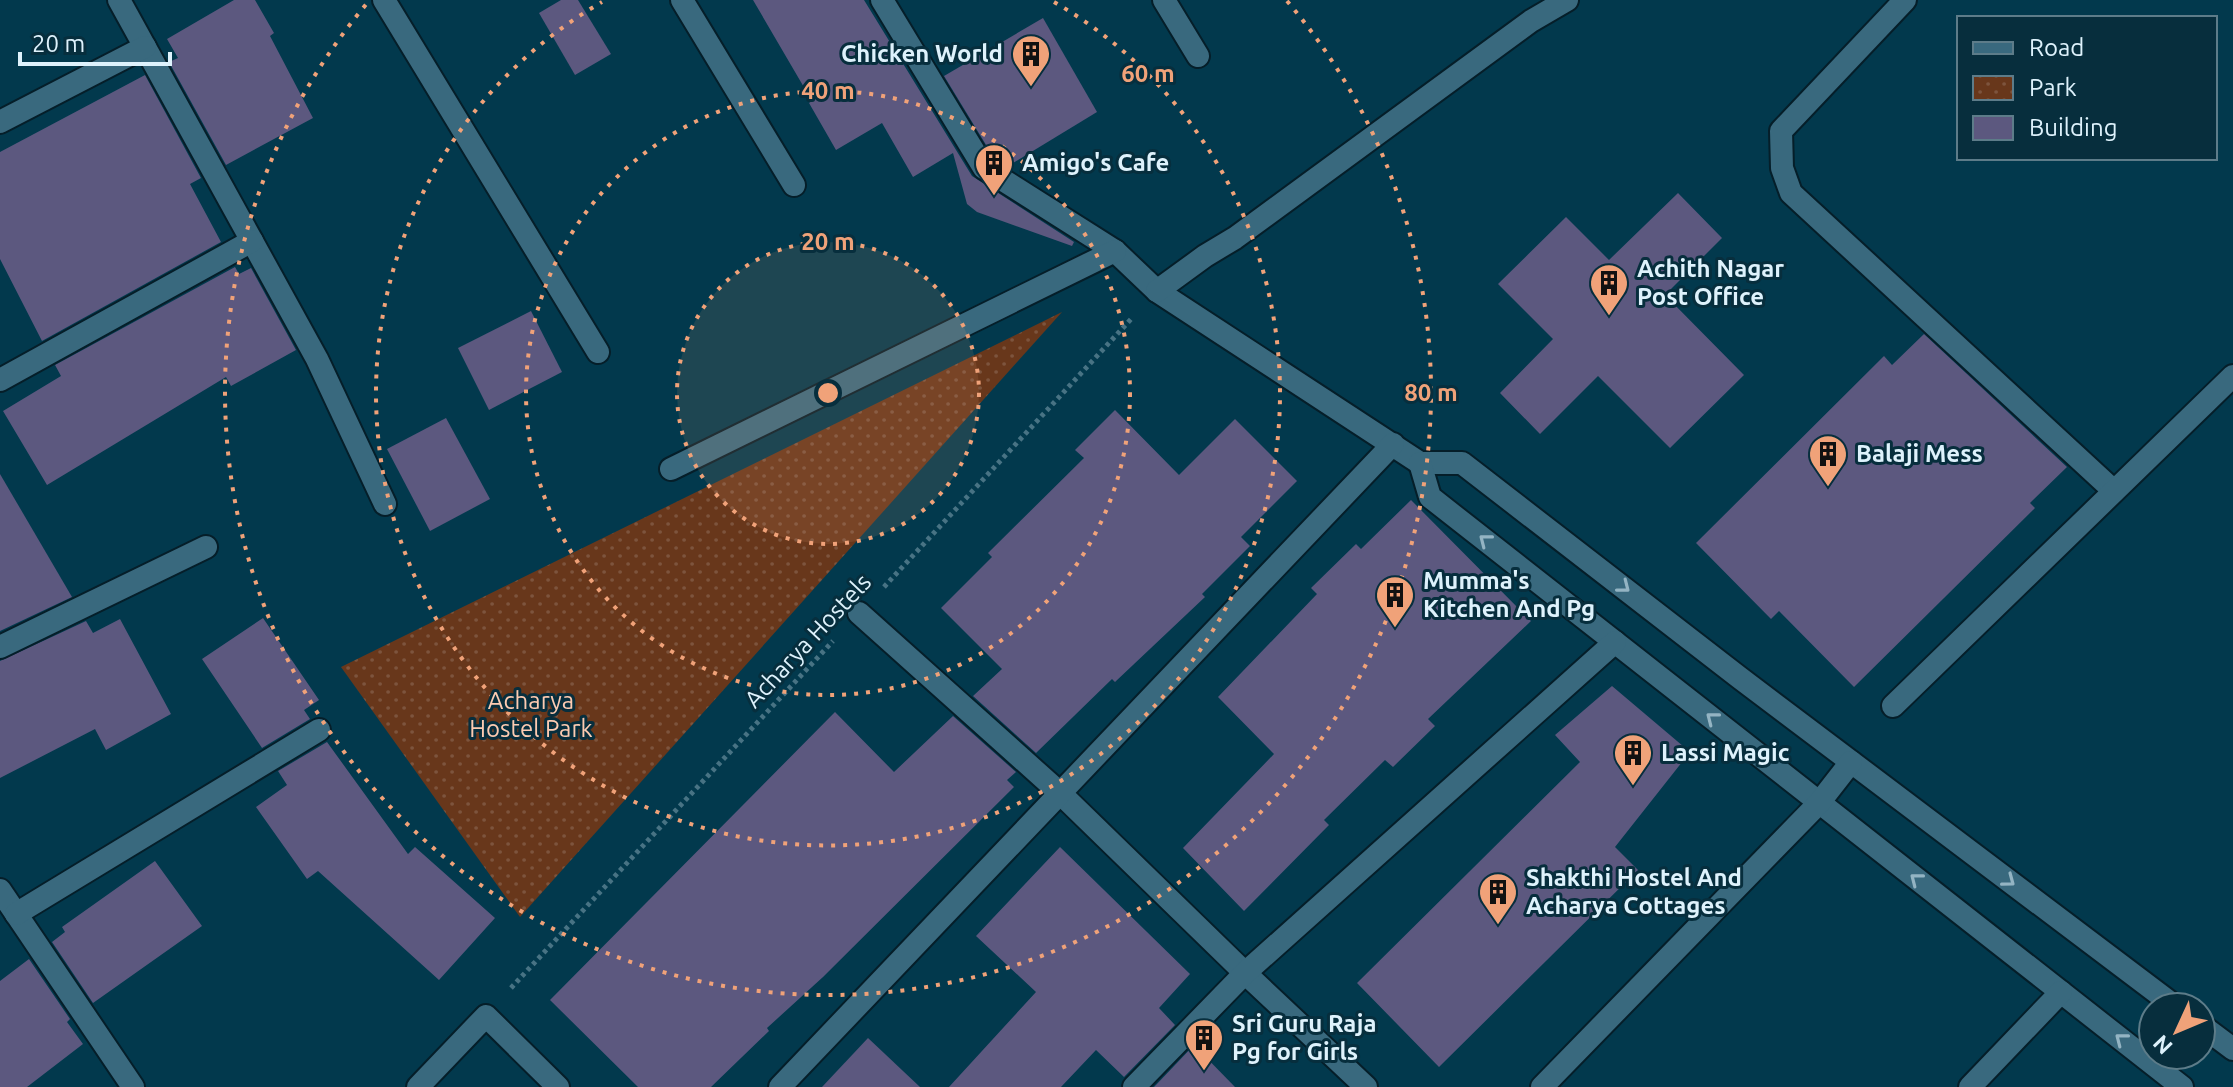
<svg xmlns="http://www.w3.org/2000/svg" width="2233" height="1087" font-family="Ubuntu,sans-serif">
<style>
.park{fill:url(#park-dots)}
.building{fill:#5c587f}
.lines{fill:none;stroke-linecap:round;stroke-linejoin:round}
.service-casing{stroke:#051e29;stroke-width:26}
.minor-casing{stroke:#051e29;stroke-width:26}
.path{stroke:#487384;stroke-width:5;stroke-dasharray:4 4;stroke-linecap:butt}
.service{stroke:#39697e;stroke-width:22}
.minor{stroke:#39697e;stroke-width:22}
.oneway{stroke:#94b4c3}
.ring{fill:none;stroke:#f0a279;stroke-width:4;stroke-dasharray:4 8}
.labels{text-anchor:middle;stroke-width:6;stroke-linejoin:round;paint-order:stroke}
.poi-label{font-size:24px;font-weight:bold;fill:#def2fc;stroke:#072e3d;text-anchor:start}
.street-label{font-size:24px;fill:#def2fc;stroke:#072e3d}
.park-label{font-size:24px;fill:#fdcbb1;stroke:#072e3d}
.centre{fill:#f0a279;stroke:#072e3d;stroke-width:4}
.ring-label{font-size:24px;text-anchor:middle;font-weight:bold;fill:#f0a279;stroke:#072e3d;stroke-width:6;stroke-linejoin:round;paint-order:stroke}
</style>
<defs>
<pattern id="park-dots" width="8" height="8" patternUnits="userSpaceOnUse" patternTransform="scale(2)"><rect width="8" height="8" fill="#68371b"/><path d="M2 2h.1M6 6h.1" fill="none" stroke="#7d543d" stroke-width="1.8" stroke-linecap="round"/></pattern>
</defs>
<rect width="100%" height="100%" fill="#02394d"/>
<!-- park -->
<polygon class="park" points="1062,312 520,917 341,667"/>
<!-- building -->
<g class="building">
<polygon points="234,0 255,0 274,33 270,36 313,118 226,165 169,62 178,58 167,39"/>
<polygon points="561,0 578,0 611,54 575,75 539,13"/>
<polygon points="753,0 864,0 972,176 1074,242 1072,246 977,212 967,204 953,153 913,177 882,123 836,150 809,103 812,101"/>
<polygon points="1043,18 1097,112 1008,166 994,158 944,76"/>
<polygon points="145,75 201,178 190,184 221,242 42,341 0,259 0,152"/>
<polygon points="1678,193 1722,238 1665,295 1744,375 1670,448 1598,376 1540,434 1500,393 1553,339 1498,284 1566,217 1609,260"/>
<polygon points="235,267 239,274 251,268 296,350 231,386 226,377 47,485 3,411 61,376 55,365"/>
<polygon points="531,311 562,372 489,410 458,348"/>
<polygon points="1924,334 2067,467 2030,503 2035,508 1854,687 1779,611 1771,619 1696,543 1884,356 1892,365"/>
<polygon points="1115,410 1179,475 1235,419 1297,481 1241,537 1250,546 1202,594 1205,597 1115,682 1112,679 1036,753 973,696 1002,669 941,608 992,557 988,553 1084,458 1075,450"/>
<polygon points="446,418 490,499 430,531 387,449"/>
<polygon points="0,474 72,597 0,631"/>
<polygon points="1411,500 1531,621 1428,719 1435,726 1393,767 1385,760 1324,820 1329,825 1244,911 1183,848 1274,754 1218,697 1317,594 1311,588 1356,544 1361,549"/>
<polygon points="263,618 319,700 304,710 310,719 262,748 202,659"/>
<polygon points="120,619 171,714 106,750 95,729 0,778 0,661 86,621 93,633"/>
<polygon points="1612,686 1690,752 1615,847 1638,870 1439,1067 1357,983 1580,762 1555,735"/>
<polygon points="835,712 894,772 953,716 1016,772 1007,780 1014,787 823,977 767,1028 769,1031 711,1087 638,1087 550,1000"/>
<polygon points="327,742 408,854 415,847 495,918 439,980 318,871 307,879 256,807 287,785 278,771"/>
<polygon points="1060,847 1190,974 1159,1008 1175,1025 1124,1077 1096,1050 1061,1087 949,1087 1036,992 976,936"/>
<polygon points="155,861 202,926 93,1003 52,942 65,932 62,927"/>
<polygon points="29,959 70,1019 67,1022 83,1044 27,1087 0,1087 0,981"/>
<polygon points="868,1038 920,1087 822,1087"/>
<polygon points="1194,1045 1235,1087 1154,1087"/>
</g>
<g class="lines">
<!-- service casing -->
<g class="service-casing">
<g id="service">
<polyline points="1905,0 1781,131 1782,168 1791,193 2114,491"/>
<polyline points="1893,706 2233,376"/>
</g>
</g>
<!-- minor casing -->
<g class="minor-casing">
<g id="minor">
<polyline points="119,0 317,359 385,504"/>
<polyline points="384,0 598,352"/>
<polyline points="682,0 794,185"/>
<polyline points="882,0 984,168 1115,251 1157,291 1420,463 1462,463 1740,678 2176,1007"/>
<polyline points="1164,0 1198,56"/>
<polyline points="0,122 145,47"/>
<polyline points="1157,291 1205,256 1235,238 1531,21 1567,0"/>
<polyline points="0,380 252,241"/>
<polyline points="1420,463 1430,497 2182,1087"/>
<polyline points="671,469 1115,251"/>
<polyline points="859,613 1060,793 1245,973 1366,1087"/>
<polyline points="0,647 206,547"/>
<polyline points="0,890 133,1087"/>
<polyline points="16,914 319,730"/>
<polyline points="2201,1025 2233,1049"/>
<polyline points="418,1087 486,1016 558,1087"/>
<polyline points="780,1087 1393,444"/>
<polyline points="1134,1087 1245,973 1615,642"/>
<polyline points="1542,1087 1819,803 1851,762"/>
<polyline points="1970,1087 2061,992"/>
</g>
</g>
<!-- path -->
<g class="path">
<polyline points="884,587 1132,318"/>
<polyline points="511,988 833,641"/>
</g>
<!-- service -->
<use href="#service" class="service"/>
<!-- minor -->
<use href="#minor" class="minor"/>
</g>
<!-- one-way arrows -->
<defs><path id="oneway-chevron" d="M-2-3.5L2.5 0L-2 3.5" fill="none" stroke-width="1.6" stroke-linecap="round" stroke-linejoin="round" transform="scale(2)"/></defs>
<g class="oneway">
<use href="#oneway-chevron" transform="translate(1485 540) rotate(-142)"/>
<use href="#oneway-chevron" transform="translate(1624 587) rotate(38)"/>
<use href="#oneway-chevron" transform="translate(1712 718) rotate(-142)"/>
<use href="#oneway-chevron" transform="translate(1916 879) rotate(-142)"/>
<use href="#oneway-chevron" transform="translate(2009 881) rotate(37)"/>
<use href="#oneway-chevron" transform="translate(2121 1039) rotate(-142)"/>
</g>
<!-- distance rings -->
<circle cx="828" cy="393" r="151" fill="#f0a279" fill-opacity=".12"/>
<g class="ring">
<circle cx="828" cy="393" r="151"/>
<circle cx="828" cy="393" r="302"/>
<path d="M1054 2A452 452 0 1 1 602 2"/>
<path d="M1287 1A603 603 0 1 1 369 1"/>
</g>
<!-- icons -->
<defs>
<g id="building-pin" transform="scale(2)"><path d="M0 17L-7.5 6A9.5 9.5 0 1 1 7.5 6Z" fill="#f0a279" stroke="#072e3d"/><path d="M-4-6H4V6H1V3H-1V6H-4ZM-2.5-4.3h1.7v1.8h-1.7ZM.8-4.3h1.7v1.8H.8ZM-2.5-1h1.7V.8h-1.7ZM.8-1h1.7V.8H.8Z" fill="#111"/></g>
</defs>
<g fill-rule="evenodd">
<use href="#building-pin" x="1031" y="54"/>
<use href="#building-pin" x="994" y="163"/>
<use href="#building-pin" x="1609" y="283"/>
<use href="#building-pin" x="1828" y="454"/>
<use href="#building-pin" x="1395" y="595"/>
<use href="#building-pin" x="1633" y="753"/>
<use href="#building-pin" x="1498" y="892"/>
<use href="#building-pin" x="1204" y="1038"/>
</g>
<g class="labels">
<!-- poi labels -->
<g class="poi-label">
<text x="1003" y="62" text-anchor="end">Chicken World</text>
<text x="1022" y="171">Amigo's Cafe</text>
<text x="1637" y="277">Achith Nagar<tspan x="1637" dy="28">Post Office</tspan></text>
<text x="1856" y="462">Balaji Mess</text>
<text x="1423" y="589">Mumma's<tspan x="1423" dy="28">Kitchen And Pg</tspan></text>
<text x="1661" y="761">Lassi Magic</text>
<text x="1526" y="886">Shakthi Hostel And<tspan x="1526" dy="28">Acharya Cottages</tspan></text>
<text x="1232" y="1032">Sri Guru Raja<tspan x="1232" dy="28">Pg for Girls</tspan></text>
</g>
<!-- street labels -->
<g class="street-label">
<text transform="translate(808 641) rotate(-47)" y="8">Acharya Hostels</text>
</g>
<!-- park labels -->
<g class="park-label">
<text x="531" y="709">Acharya<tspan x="531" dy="28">Hostel Park</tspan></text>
</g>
</g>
<circle cx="828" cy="393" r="12" class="centre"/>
<g class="ring-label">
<text x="1148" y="82">60 m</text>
<text x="828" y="99">40 m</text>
<text x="828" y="250">20 m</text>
<text x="1431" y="401">80 m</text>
</g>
<!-- legend -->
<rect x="1957" y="16" width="260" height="144" fill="#072e3d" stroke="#5d7c89" stroke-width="2"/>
<rect x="1973" y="42" width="40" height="12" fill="#39697e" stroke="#5d7c89" stroke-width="2"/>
<text x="2029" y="56" font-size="24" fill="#def2fc">Road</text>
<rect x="1973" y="76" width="40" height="24" fill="url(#park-dots)" stroke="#5d7c89" stroke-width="2"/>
<text x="2029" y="96" font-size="24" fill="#def2fc">Park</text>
<rect x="1973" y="116" width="40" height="24" fill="#5c587f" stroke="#5d7c89" stroke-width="2"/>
<text x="2029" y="136" font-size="24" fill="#def2fc">Building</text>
<!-- north arrow -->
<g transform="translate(2177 1031) rotate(226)"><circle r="38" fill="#072e3d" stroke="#5d7c89" stroke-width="2"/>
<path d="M0-6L14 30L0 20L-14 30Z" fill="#f0a279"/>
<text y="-12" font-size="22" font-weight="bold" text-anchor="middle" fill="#def2fc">N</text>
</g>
<!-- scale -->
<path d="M20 52v12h150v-12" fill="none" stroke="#def2fc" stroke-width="4"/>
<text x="32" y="52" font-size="24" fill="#def2fc" stroke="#072e3d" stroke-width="6" paint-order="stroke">20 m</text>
</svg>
